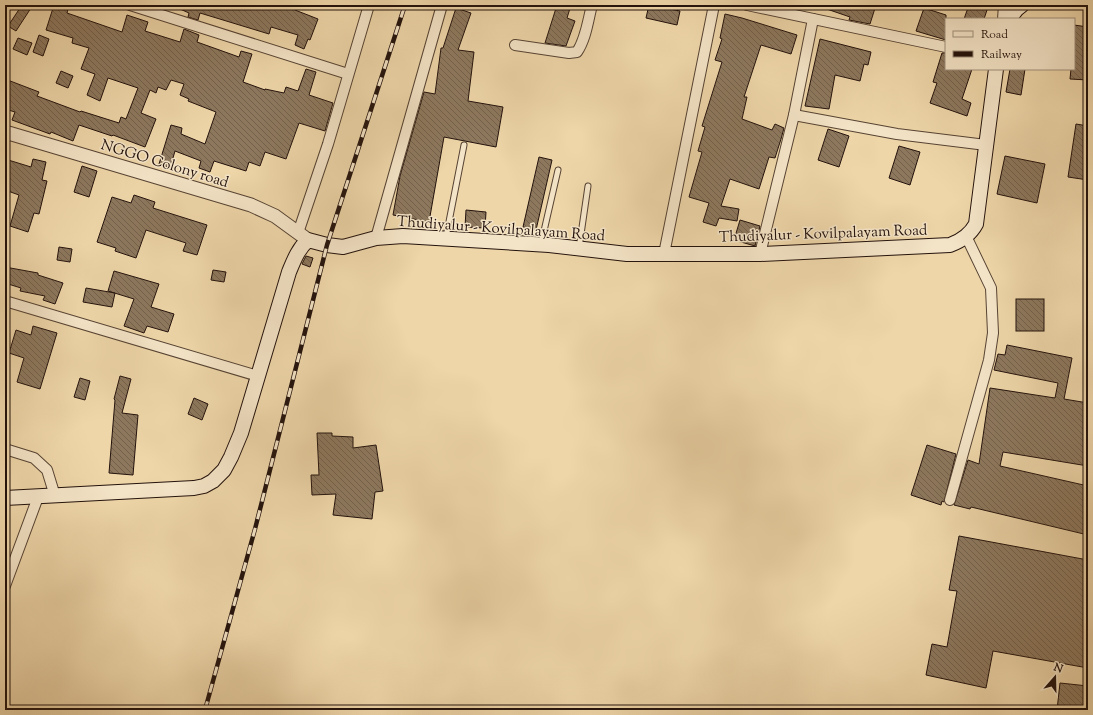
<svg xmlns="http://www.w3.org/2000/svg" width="1093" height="715" font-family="'Sorts Mill Goudy',serif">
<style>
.building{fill:url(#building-back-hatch);stroke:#23120c}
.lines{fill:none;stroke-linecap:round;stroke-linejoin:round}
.service-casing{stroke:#564333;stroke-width:7}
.minor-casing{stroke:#564333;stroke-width:12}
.tertiary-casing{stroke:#564333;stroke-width:15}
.secondary-casing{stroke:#23120c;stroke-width:16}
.service{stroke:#f4e4c7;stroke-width:5}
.minor{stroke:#f4e4c7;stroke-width:10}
.tertiary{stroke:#f4e4c7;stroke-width:13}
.secondary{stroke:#f4e4c7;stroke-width:14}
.rail-casing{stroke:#23120c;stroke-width:4.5}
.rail{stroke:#f4e4c7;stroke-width:3;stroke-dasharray:9;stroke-linecap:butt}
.labels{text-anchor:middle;stroke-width:3;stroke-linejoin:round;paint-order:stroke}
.street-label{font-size:15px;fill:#23120c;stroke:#f4e4c7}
</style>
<defs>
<pattern id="building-back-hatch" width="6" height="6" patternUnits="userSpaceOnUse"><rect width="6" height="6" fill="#8d785e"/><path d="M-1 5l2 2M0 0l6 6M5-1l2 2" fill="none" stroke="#73614c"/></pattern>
</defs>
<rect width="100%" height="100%" fill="#eed6a9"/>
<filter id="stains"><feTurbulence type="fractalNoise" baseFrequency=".005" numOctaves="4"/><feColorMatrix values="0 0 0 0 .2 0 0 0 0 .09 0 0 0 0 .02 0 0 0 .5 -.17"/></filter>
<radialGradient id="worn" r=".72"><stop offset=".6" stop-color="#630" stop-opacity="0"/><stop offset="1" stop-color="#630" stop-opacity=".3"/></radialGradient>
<!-- building -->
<g class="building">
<polygon points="22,5 27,5 31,8 16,31 8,26"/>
<polygon points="54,5 69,5 67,13 122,32 127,15 148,22 145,31 180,42 184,29 199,35 197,42 239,57 241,51 252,54 243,82 265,90 265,89 284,93 286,87 298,91 306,69 316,72 309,95 333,103 325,131 299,123 286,159 265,152 260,166 249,162 246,171 214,161 210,172 199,168 201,161 175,151 170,168 159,164 171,125 182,128 181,134 205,144 216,112 188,101 189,99 180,95 184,84 171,80 166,90 158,87 156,93 150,90 141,113 156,119 145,147 113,135 112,136 79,125 73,141 51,132 50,134 12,120 15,112 5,109 5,79 39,92 37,96 80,112 81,111 119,123 121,117 126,119 138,88 108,78 100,101 87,95 95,74 81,69 89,48 72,43 73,38 46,30"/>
<polygon points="171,5 284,5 296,9 295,10 318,19 310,40 308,39 304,49 295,45 298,35 271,27 269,34 200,13 198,20 188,17 189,13"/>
<polygon points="557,5 571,5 567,18 575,21 566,46 545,43"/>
<polygon points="649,5 680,11 677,25 646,18"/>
<polygon points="821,5 876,5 870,24 849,20 850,17 821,7"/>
<polygon points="969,5 980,5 988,7 984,19 964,19"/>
<polygon points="456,8 471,13 458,50 474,52 468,101 503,107 496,147 444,137 429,222 393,215 400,176 424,92 435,94 441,48 443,48"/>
<polygon points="924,8 946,15 946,40 916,31"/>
<polygon points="725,14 742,18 797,35 791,54 761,45 744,97 747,97 742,119 772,130 775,124 784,128 781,139 775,158 769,157 759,189 730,179 721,206 739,209 737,221 719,218 716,226 703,222 709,203 689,197 702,152 698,151 705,127 702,126 722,62 715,60 722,39 720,38"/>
<polygon points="1074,25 1088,27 1088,80 1070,79 1071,69 1074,69"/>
<polygon points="39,35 49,39 43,56 33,52"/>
<polygon points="18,38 32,43 27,55 13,49"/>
<polygon points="820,39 871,52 868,65 864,64 860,81 835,75 829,109 805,106"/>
<polygon points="942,53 946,53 946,69 972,69 962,99 971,103 967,116 930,103 937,83 933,82"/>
<polygon points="1010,69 1025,69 1021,95 1006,92"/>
<polygon points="61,71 73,76 68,88 56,83"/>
<polygon points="1076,124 1088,126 1088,180 1068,177"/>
<polygon points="828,129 849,136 839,167 818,160"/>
<polygon points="899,146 920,152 910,185 889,178"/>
<polygon points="1005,156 1045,164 1037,203 997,194"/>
<polygon points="539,157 552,160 536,230 523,227"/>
<polygon points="5,159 31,167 33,159 46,162 42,180 47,181 39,214 34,213 28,232 10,226 19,195 5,190"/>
<polygon points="82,166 97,171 89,197 74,192"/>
<polygon points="134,195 155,202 153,208 207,225 197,255 183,251 186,243 146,230 136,258 115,251 116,248 97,242 112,197 131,203"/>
<polygon points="466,210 486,212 485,228 465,227"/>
<polygon points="740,220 760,226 755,246 734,240"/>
<polygon points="59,247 72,249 70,262 57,260"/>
<polygon points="306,256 313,258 310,267 302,264"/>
<polygon points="5,267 38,273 38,275 63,283 55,304 43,300 45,296 20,291 21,288 5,283"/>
<polygon points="213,270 226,272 224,282 211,280"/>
<polygon points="114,271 159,284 151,307 174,314 168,332 147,326 144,333 124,326 134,299 108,291"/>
<polygon points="86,288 115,293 112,307 83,302"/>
<rect x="1016" y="299" width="28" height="32"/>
<polygon points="33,326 57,333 40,389 17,382 24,358 9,353 16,330 31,335"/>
<polygon points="1007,345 1072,358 1064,399 1088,403 1088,466 1003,452 1000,466 1088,486 1088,535 971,507 970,509 954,505 968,460 979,464 990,388 1055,398 1058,383 994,370 998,354 1005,355"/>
<polygon points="120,376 131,379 122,413 138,415 133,475 109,473 115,400 114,399"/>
<polygon points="80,378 90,381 85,400 74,397"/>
<polygon points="194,398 208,404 202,420 188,414"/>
<polygon points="317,433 332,433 332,436 353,437 353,448 376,445 383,491 375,492 372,519 333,515 336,494 312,495 311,475 319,475"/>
<polygon points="927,445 956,454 944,502 942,501 941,505 911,495"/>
<polygon points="959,536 1088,560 1088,668 993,651 986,688 926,675 932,644 947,647 957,591 949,590"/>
<polygon points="1060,683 1088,686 1088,710 1057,710"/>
</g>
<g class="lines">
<!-- service casing -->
<g class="service-casing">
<g id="service">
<polyline points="446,237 464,145"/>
<polyline points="541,244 558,170"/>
<polyline points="579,248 588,186"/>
</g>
</g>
<!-- minor casing -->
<g class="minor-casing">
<g id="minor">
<polyline points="130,5 348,74"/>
<polyline points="747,5 946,47"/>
<polyline points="1003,19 1004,5"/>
<path d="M515,45l54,8 8,-1c9,-13 11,-32 15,-47"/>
<polyline points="794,115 897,134 986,145"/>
<polyline points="298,233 328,144 369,5"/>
<polyline points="376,238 442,5"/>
<polyline points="664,254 714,5"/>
<polyline points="760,254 794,115 813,19"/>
<polyline points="5,301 258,376"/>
<polyline points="5,449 34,458 47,470 55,496"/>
<polyline points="950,500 989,360 993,333 991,288 966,236"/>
<polyline points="5,586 38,497"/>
</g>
</g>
<!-- tertiary casing -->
<g class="tertiary-casing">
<polyline id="tertiary" points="5,132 251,205 275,216 308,240"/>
</g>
<!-- secondary casing -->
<g class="secondary-casing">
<g id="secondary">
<polyline points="1009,19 1017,9 1022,5"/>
<path d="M5,498l189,-10 10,-2 9,-5 11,-11 7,-13 10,-24 48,-161c5,-12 9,-23 19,-32l19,5 16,2 33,-9 27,-2 146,9 78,9h133l190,-9c11,-4 20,-10 26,-21l20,-155"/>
</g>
</g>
<!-- service -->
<use href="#service" class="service"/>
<!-- minor -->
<use href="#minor" class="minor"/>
<!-- tertiary -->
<use href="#tertiary" class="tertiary"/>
<!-- secondary -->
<use href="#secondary" class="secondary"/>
<!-- rail casing -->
<g class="rail-casing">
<polyline id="rail" points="205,710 255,529 327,245 405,5"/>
</g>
<!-- rail -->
<use href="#rail" class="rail"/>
</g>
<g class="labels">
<!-- street labels -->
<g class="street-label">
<text transform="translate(165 163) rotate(17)" y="5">NGGO Colony road</text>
<text transform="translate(501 228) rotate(4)" y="5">Thudiyalur - Kovilpalayam Road</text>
<text transform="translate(823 233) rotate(-2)" y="5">Thudiyalur - Kovilpalayam Road</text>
</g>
</g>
<!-- margin -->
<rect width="1093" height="715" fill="none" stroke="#eed6a9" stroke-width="20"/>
<rect x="6" y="6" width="1081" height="703" fill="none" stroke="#23120c" stroke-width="2"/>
<rect x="10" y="10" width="1073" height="695" fill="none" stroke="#23120c"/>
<!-- legend -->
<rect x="945" y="18" width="130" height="52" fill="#f4e4c7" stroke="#a0907c"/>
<rect x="953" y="31" width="20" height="6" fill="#f4e4c7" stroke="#a0907c"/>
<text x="981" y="38" font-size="12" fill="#23120c">Road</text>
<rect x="953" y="51" width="20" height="6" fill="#23120c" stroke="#a0907c"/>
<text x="981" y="58" font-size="12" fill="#23120c">Railway</text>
<!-- north arrow -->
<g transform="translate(1055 677) rotate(20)" stroke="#f4e4c7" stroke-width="3" paint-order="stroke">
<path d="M0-3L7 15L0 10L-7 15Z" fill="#23120c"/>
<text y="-6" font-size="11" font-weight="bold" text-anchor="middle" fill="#23120c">N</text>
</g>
<rect width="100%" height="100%" filter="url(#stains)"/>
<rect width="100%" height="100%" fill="url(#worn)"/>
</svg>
